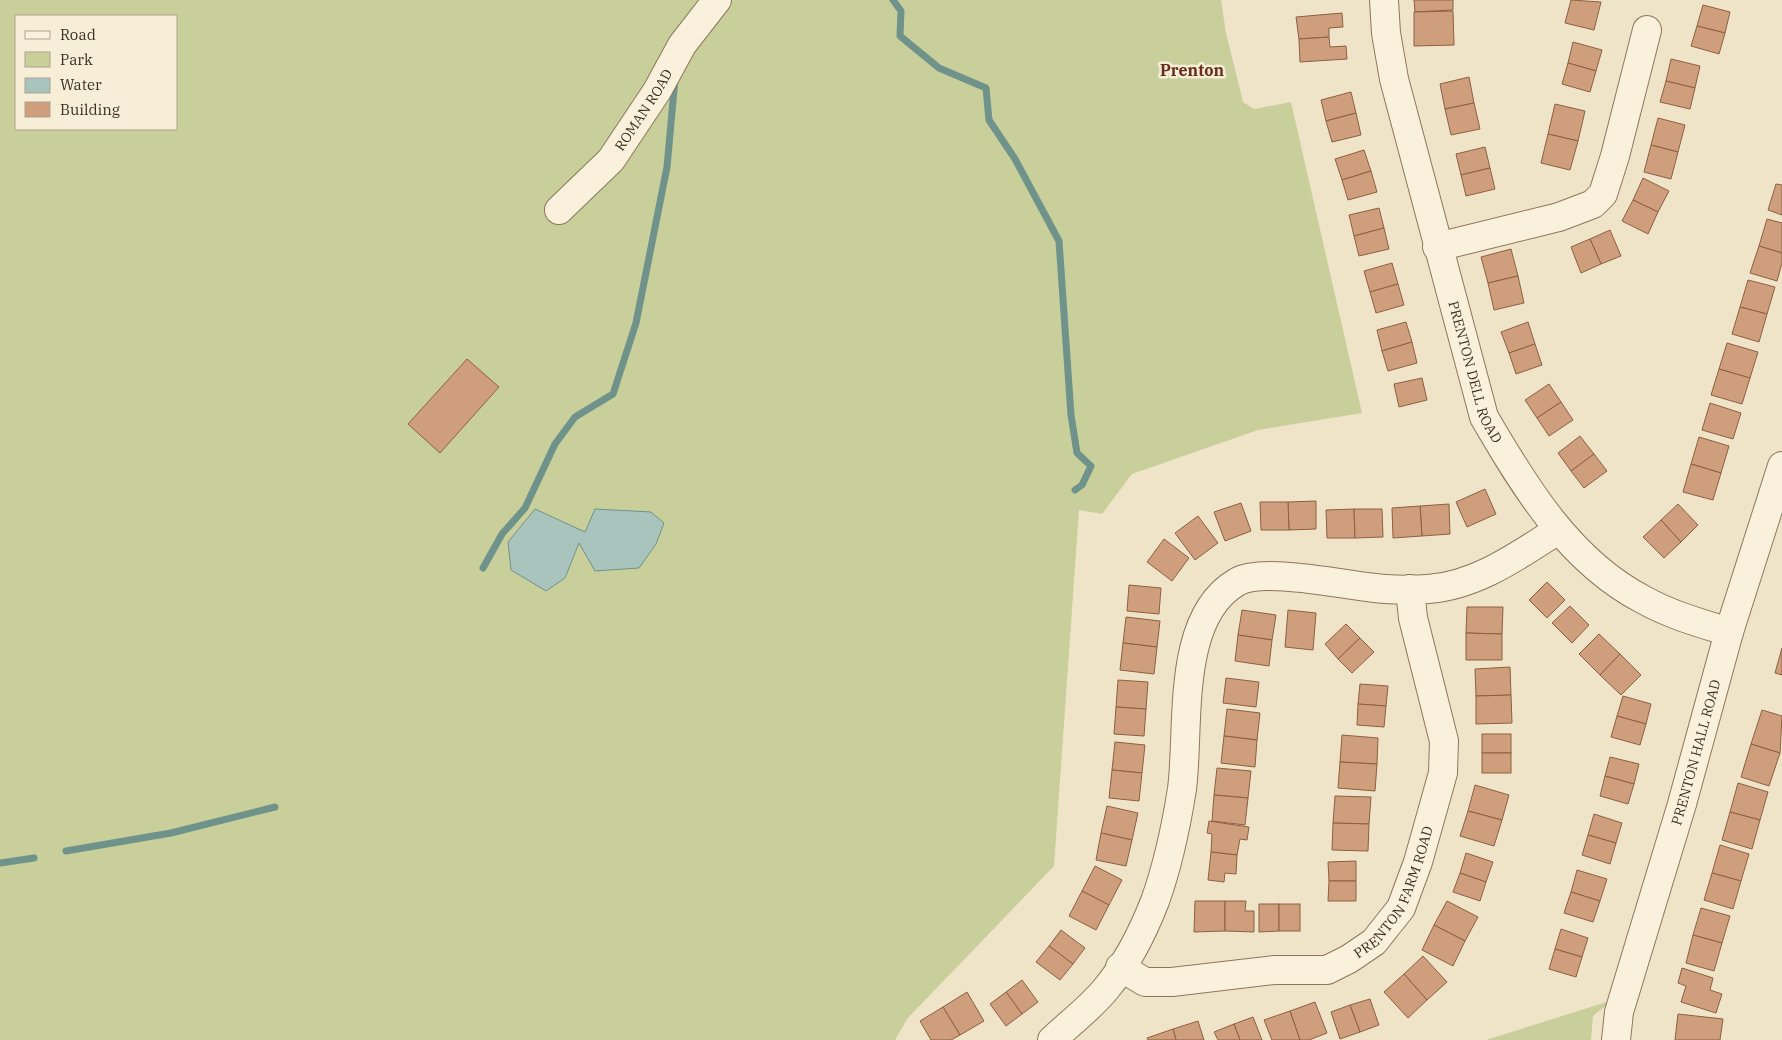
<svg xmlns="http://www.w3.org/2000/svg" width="1782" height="1040" font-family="'IBM Plex Serif',serif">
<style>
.green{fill:#c9cf9b;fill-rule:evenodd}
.water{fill:#a9c4bc;stroke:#6f938a}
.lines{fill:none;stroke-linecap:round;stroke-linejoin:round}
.stream{stroke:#6f938a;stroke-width:7}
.building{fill:#cf9f7d;stroke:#8d5f41}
.minor-casing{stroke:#8d765c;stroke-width:30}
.minor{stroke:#faf1dc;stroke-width:28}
.labels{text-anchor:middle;stroke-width:5;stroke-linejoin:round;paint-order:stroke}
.street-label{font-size:14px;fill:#3d2e20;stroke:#f7eed8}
.quarter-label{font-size:16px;font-weight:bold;fill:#6b2e1e;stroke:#f7eed8}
</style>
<rect width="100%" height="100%" fill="#f0e4c8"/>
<!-- green -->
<g class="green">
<path d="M0,0h1221l5,33 17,69 11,7 37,-7 71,311 -104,17 -126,44 -30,40 -23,-4 -25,356 -147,153 -12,21h-895zM16,16h160v113h-160z"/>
<polygon points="1613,1000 1593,1016 1591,1040 1486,1040"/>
</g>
<!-- water -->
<polygon class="water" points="535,509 585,532 595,509 651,512 664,523 656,544 639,568 595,571 579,543 565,578 546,591 511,570 508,542"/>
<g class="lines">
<!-- stream -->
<g class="stream">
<polyline points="893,0 901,11 900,36 939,68 986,88 989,120 1015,159 1059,241 1071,415 1077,453 1091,466 1082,485 1075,490"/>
<polyline points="483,568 502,534 525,508 555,444 575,417 613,394 636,323 667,167 675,79"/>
<polyline points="66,851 171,833 275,807"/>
<polyline points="0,863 34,858"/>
</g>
</g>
<!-- building -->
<g class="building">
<polygon points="1414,0 1453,0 1453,10 1415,12"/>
<polygon points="1571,0 1601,2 1594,30 1565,23"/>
<polygon points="1703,5 1730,12 1725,33 1697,26"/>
<polygon points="1453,11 1454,45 1414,46 1414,12"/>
<polygon points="1342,13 1343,27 1329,28 1329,37 1299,39 1296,17"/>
<polygon points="1697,26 1725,33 1719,54 1691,46"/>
<polygon points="1329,37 1330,47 1346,46 1347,59 1300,62 1299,39"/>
<polygon points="1573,42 1602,50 1596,71 1568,63"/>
<polygon points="1671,59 1700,66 1695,88 1666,81"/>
<polygon points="1568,63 1596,71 1590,92 1562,84"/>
<polygon points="1469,77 1474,103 1445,109 1440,84"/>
<polygon points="1666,81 1695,88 1690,109 1660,102"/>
<polygon points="1351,92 1356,113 1326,121 1321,100"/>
<polygon points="1474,103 1480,129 1451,135 1445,109"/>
<polygon points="1555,104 1585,111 1578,141 1548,134"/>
<polygon points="1356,113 1361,135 1332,142 1326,121"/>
<polygon points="1658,118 1685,125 1678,152 1651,145"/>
<polygon points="1548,134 1578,141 1570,170 1541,163"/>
<polygon points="1651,145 1678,152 1671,179 1644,172"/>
<polygon points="1485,147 1490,168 1461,175 1456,154"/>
<polygon points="1364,150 1371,171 1342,180 1335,159"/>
<polygon points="1490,168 1495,189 1466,196 1461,175"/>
<polygon points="1371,171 1377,192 1348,200 1342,180"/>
<polygon points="1643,178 1669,191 1658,212 1633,200"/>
<polygon points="1776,184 1782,185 1782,215 1768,210"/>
<polygon points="1633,200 1658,212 1648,234 1622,221"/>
<polygon points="1379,208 1384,228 1354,236 1349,215"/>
<polygon points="1767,219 1782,223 1782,253 1759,246"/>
<polygon points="1384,228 1389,249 1359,256 1354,236"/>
<polygon points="1610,230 1621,256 1601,264 1590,239"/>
<polygon points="1590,239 1601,264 1581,273 1571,247"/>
<polygon points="1759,246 1782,253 1782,263 1777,281 1750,273"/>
<polygon points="1511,249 1518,276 1488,283 1481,257"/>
<polygon points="1392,263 1398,284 1370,292 1364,271"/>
<polygon points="1518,276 1524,303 1494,310 1488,283"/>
<polygon points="1748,280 1775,287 1767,314 1740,307"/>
<polygon points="1398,284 1404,305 1376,313 1370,292"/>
<polygon points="1740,307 1767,314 1759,342 1732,334"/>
<polygon points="1406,322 1412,342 1382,351 1377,330"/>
<polygon points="1528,322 1535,344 1509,353 1501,332"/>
<polygon points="1412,342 1417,363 1388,371 1382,351"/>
<polygon points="1727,343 1758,352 1750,378 1719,369"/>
<polygon points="1535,344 1542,365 1516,374 1509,353"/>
<polygon points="467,359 499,387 440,453 408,424"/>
<polygon points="1719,369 1750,378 1742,404 1711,395"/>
<polygon points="1422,378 1427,400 1399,407 1394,384"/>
<polygon points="1549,384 1561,402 1537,418 1525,400"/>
<polygon points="1561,402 1573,420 1549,436 1537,418"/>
<polygon points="1710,403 1741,413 1733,439 1702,430"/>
<polygon points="1580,436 1594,454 1571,471 1558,453"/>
<polygon points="1699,437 1729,446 1721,473 1691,464"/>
<polygon points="1594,454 1607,471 1584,488 1571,471"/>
<polygon points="1691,464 1721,473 1713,500 1683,492"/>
<polygon points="1485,489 1496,514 1467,527 1456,502"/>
<polygon points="1316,501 1316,529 1289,530 1288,502"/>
<polygon points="1260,502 1288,502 1289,530 1261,530"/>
<polygon points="1241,503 1251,531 1225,541 1214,512"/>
<polygon points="1449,504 1450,534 1422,536 1420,506"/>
<polygon points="1678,504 1698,525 1681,542 1661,520"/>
<polygon points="1420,506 1422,536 1393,538 1392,508"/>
<polygon points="1354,509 1355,538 1327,538 1326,510"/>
<polygon points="1354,509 1382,509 1383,537 1355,538"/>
<polygon points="1198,516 1218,543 1195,560 1175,533"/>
<polygon points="1661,520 1681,542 1664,558 1643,537"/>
<polygon points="1164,539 1189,558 1172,581 1147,562"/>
<polygon points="1547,582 1565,600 1547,618 1529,600"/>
<polygon points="1129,585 1161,588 1159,614 1127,611"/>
<polygon points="1570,606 1589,625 1572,643 1552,623"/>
<polygon points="1467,607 1503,607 1502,634 1466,633"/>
<polygon points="1242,610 1276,615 1272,640 1238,635"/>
<polygon points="1288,610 1316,613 1313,650 1285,647"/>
<polygon points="1126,617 1160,621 1157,647 1123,643"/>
<polygon points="1346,624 1360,638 1338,659 1325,644"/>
<polygon points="1466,633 1502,634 1502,660 1466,660"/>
<polygon points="1599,634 1620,654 1600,675 1579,654"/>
<polygon points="1238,635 1272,640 1269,666 1235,661"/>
<polygon points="1360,638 1374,652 1352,673 1338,659"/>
<polygon points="1123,643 1157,647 1154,674 1120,670"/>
<polygon points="1782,648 1782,675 1775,673"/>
<polygon points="1620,654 1641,675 1621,695 1600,675"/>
<polygon points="1510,667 1511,695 1476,696 1475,669"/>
<polygon points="1226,678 1259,682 1256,707 1223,703"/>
<polygon points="1118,680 1148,682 1146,709 1116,707"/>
<polygon points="1360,684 1388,686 1386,706 1358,704"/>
<polygon points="1511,695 1512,723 1476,724 1476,696"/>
<polygon points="1623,696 1651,704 1646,724 1617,716"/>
<polygon points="1358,704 1386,706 1384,727 1357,725"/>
<polygon points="1116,707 1146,709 1144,736 1114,734"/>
<polygon points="1227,709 1260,713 1257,740 1224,736"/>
<polygon points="1762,710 1782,716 1780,753 1751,744"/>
<polygon points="1617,716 1646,724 1640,745 1611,737"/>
<rect x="1482" y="734" width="29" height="19"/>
<polygon points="1342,735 1378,738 1377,764 1340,762"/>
<polygon points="1224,736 1257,740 1255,767 1221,763"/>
<polygon points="1115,742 1145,745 1142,773 1112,770"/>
<polygon points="1751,744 1780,753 1769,786 1741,777"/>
<rect x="1482" y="753" width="29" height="20"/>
<polygon points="1610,757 1639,764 1634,784 1605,776"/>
<polygon points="1340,762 1377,764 1375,791 1338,788"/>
<polygon points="1217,768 1251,771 1248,798 1214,795"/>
<polygon points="1112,770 1142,773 1139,801 1109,798"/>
<polygon points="1605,776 1634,784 1628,804 1600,796"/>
<polygon points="1738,783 1768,792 1760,820 1730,812"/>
<polygon points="1475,785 1509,795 1502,820 1468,811"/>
<polygon points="1214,795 1248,798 1245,825 1212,821"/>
<polygon points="1335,796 1371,797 1369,824 1333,823"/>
<polygon points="1107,806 1138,813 1132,840 1101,833"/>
<polygon points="1468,811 1502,820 1494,846 1460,836"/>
<polygon points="1730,812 1760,820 1752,849 1722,840"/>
<polygon points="1594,814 1622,823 1616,843 1588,835"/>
<polygon points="1209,821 1249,827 1247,840 1240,839 1237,855 1211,852 1212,834 1207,833"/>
<polygon points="1333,823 1369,824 1368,851 1332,850"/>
<polygon points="1101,833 1132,840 1126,866 1096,860"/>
<polygon points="1588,835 1616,843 1610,864 1582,855"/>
<polygon points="1720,845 1749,854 1741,881 1712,873"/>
<polygon points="1211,852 1237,855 1236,874 1225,873 1224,882 1208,880"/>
<polygon points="1466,853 1493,862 1486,882 1460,873"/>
<polygon points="1356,861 1356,881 1329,881 1328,862"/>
<polygon points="1095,866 1122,880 1109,905 1082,891"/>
<polygon points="1577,870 1607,879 1600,901 1571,892"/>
<polygon points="1460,873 1486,882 1480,901 1453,892"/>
<polygon points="1712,873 1741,881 1733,909 1704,900"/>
<polygon points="1329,881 1356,881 1356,901 1328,901"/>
<polygon points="1082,891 1109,905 1096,930 1069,916"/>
<polygon points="1571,892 1600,901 1593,922 1564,913"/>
<polygon points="1195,901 1225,901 1225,931 1194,932"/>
<polygon points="1225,901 1246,901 1245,911 1254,911 1254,932 1225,931"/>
<polygon points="1447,901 1478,917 1465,941 1434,925"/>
<polygon points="1259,904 1279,904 1279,931 1259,932"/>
<rect x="1279" y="904" width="21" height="27"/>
<polygon points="1701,908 1730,916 1722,943 1693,935"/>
<polygon points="1434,925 1465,941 1453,966 1422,950"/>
<polygon points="1561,929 1588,938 1582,957 1555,949"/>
<polygon points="1061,930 1085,948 1073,964 1049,946"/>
<polygon points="1693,935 1722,943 1714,971 1686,963"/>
<polygon points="1049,946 1073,964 1060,980 1036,962"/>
<polygon points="1555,949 1582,957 1576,977 1549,969"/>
<polygon points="1423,956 1447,982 1427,1000 1404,974"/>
<polygon points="1682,968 1713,978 1710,990 1722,994 1716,1013 1681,1002 1686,986 1678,983"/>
<polygon points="1404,974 1427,1000 1408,1018 1384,992"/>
<polygon points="1022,980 1038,1002 1022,1014 1006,992"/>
<polygon points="967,992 984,1021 960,1035 943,1007"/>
<polygon points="1006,992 1022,1014 1006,1026 990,1004"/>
<polygon points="1370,999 1379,1025 1360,1032 1350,1005"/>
<polygon points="1315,1002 1327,1033 1309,1040 1300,1040 1290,1011"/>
<polygon points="1350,1005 1360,1032 1340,1039 1331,1012"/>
<polygon points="943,1007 960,1035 951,1040 931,1040 920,1021"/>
<polygon points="1290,1011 1300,1040 1272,1040 1264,1020"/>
<polygon points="1678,1014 1723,1019 1720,1040 1675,1040"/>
<polygon points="1253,1017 1262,1040 1240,1040 1234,1024"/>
<polygon points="1198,1021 1204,1040 1176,1040 1173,1029"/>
<polygon points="1234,1024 1240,1040 1218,1040 1214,1032"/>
<polygon points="1173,1029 1176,1040 1148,1040 1147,1038"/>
</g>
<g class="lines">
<!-- minor casing -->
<g class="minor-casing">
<g id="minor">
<path id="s1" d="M1384,0l2,33 8,46 90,338c40,69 86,145 160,183 27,15 56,23 85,32"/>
<path id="s2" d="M559,210l52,-50 46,-69 25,-46 35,-45"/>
<polyline points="1437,247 1559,217 1593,204 1603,194 1615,156 1647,30"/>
<path id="s3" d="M1120,967l25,15h27l102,-12h53l22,-11 25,-17 27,-34 17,-46 25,-89 1,-32 -31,-123 -3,-29"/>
<path d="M1052,1040c17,-16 38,-32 53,-50 21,-25 38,-58 50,-89 13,-36 21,-74 27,-112 8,-61 -7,-171 55,-207 26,-16 115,5 148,7 14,1 29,1 43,0 48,-3 91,-34 130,-59"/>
<path id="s4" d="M1616,1040l3,-28 63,-208 47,-172 53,-166"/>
</g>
</g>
<!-- minor -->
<use href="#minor" class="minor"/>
</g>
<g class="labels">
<!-- street labels -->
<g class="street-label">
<text dy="5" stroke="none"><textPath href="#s2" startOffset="132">ROMAN ROAD</textPath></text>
<text dy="5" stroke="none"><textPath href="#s1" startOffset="384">PRENTON DELL ROAD</textPath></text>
<text dy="5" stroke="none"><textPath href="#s4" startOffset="299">PRENTON HALL ROAD</textPath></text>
<text dy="5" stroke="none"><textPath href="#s3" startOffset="320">PRENTON FARM ROAD</textPath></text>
</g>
<!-- quarter labels -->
<g class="quarter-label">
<text x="1192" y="76">Prenton</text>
</g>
</g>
<!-- legend -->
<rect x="15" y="15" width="162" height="115" fill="#f7eed8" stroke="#ada18e"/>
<rect x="25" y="31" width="25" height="8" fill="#faf1dc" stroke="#ada18e"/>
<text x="60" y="40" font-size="15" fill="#3d2e20">Road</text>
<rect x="25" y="52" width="25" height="15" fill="#c9cf9b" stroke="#ada18e"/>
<text x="60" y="65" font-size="15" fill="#3d2e20">Park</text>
<rect x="25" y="78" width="25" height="15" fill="#a9c4bc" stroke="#ada18e"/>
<text x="60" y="90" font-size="15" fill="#3d2e20">Water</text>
<rect x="25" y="102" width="25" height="15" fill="#cf9f7d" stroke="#ada18e"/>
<text x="60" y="115" font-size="15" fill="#3d2e20">Building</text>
</svg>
